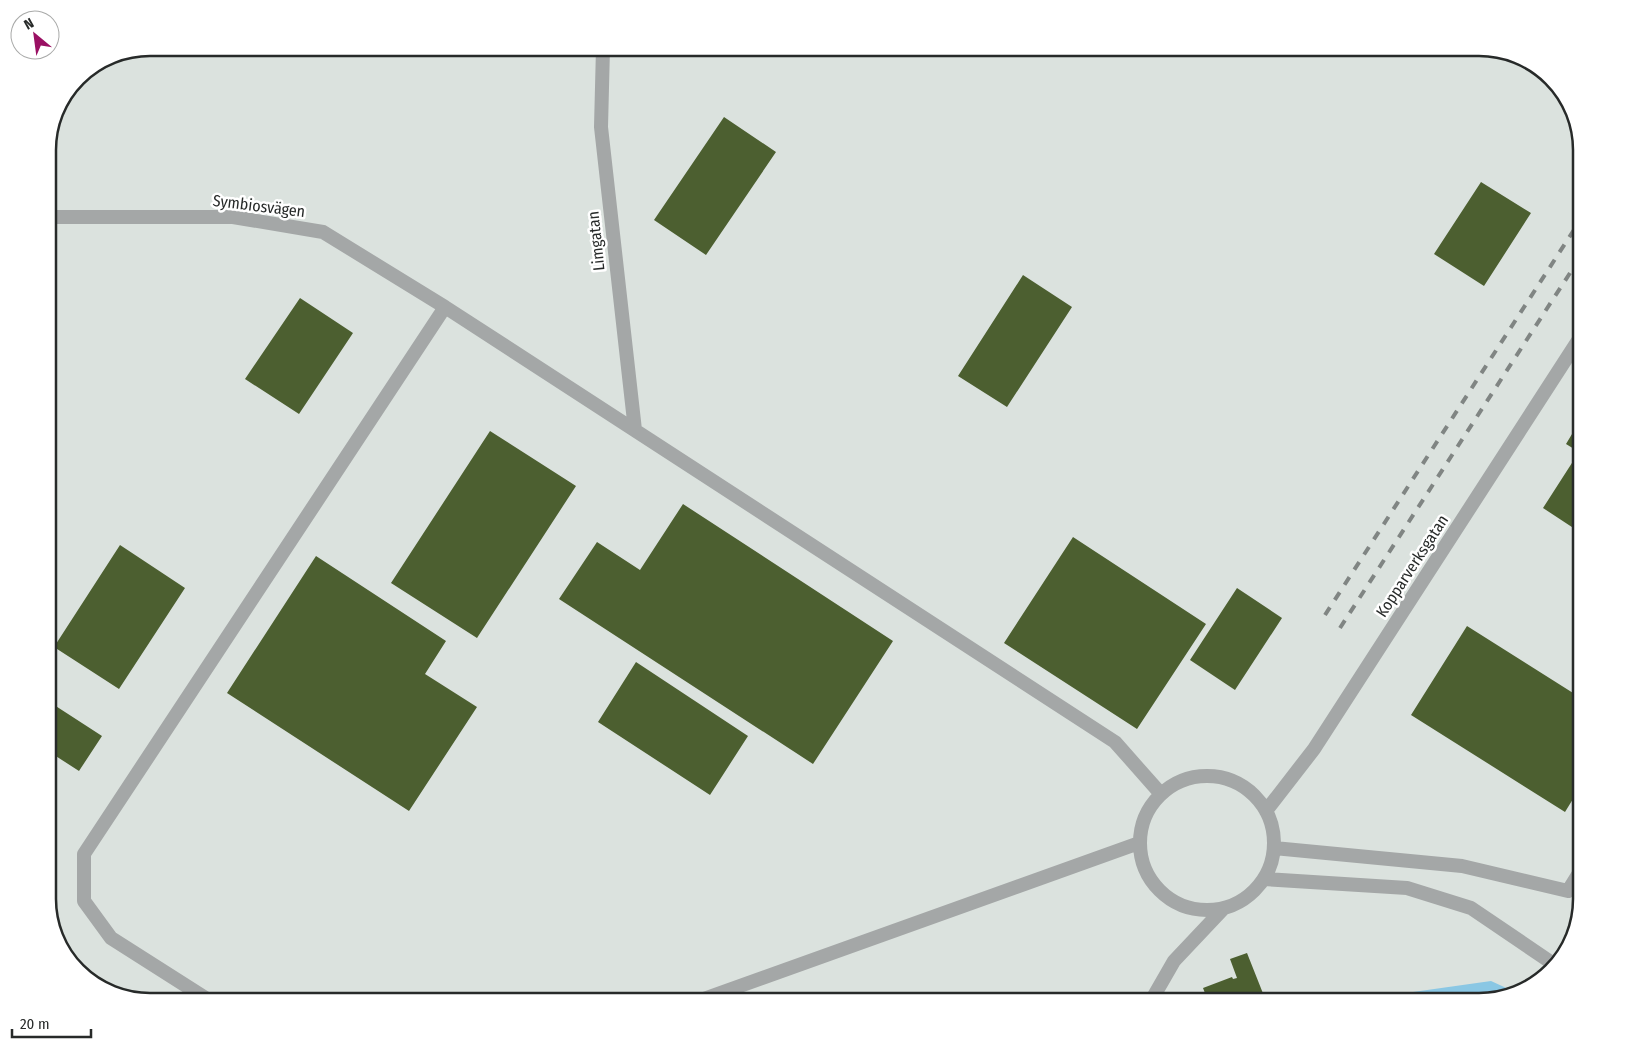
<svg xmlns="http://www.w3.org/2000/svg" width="1629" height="1049" font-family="'Fira Sans Condensed',sans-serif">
	<rect width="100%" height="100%" fill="#dbe2de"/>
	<!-- water -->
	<path fill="#8ac7e4" d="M1491 981 1515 992 1479 1001H1349Z"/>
	<!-- building -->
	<path fill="#4c5f30" d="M1538 68 1560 90 1559 91 1534 75Z
		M724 117 776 152 706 255 654 220Z
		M1481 182 1531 213 1484 286 1434 254Z
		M1023 275 1072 307 1007 407 958 376Z
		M300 298 353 333 299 414 245 379Z
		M1581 419V533L1543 508 1579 452 1566 444Z
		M490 431 576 486 477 638 391 583Z
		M683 504 893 641 813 764 559 599 597 542 640 570Z
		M1073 537 1206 624 1137 729 1004 643Z
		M120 545 185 588 119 689 54 647Z
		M316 556 446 641 425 674 477 707 409 811 227 693Z
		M1237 588 1282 618 1235 690 1190 660Z
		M1467 626 1581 698V786L1565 812 1411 715Z
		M636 662 748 736 710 795 598 722Z
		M48 701 102 736 79 771 48 751Z
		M1247 953 1266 1001H1208L1203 988 1232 977 1233 979 1237 978 1230 959Z"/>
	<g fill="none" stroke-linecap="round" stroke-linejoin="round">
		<!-- lane -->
		<path stroke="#a4a7a7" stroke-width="14" d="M603 48 601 127 635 430
			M48 217H233L323 232 445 307
			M1140 843a67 67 0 1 1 134 0a67 67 0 1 1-134 0Z
			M1266 811 1314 749 1581 336
			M1274 848 1462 866 1568 891 1581 870
			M1264 879 1407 888 1471 908 1555 965
			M210 1001 111 938 84 901V854L445 307 1115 742 1161 794
			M698 1001 1139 843
			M1151 1001 1174 961 1224 908"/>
		<!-- rail -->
		<path stroke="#808583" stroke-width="4" stroke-dasharray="9 9" stroke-linecap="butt" d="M1325 615 1581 219
			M1340 628 1581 256"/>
	</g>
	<g text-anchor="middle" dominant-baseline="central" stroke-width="5" stroke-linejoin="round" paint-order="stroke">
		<!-- street labels -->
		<g font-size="16" fill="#272a29" stroke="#fff">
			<text transform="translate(259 206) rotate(7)">Symbiosvägen</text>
			<text transform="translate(596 241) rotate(-96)">Limgatan</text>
			<text transform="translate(1412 566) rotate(-57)">Kopparverksgatan</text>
		</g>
	</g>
	<!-- crop -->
	<path d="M0 0H1629V1049H0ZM150 56H1479A94 94 0 0 1 1573 150V899A94 94 0 0 1 1479 993H150A94 94 0 0 1 56 899V150A94 94 0 0 1 150 56Z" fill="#fff" fill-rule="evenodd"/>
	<path fill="none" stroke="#272a29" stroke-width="2.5" d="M150 56H1479A94 94 0 0 1 1573 150V899A94 94 0 0 1 1479 993H150A94 94 0 0 1 56 899V150A94 94 0 0 1 150 56Z"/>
	<!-- north arrow -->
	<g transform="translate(35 35) rotate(331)"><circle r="24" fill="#ffffff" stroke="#a9aaa9"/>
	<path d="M0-4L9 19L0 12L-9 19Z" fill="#9a1063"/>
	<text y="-8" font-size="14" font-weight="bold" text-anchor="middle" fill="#272a29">N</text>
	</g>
	<!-- scale -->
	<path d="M12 1029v8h79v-8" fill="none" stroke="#272a29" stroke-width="2.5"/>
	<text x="20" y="1029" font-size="15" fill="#272a29" stroke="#ffffff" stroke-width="4" paint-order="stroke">20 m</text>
</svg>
